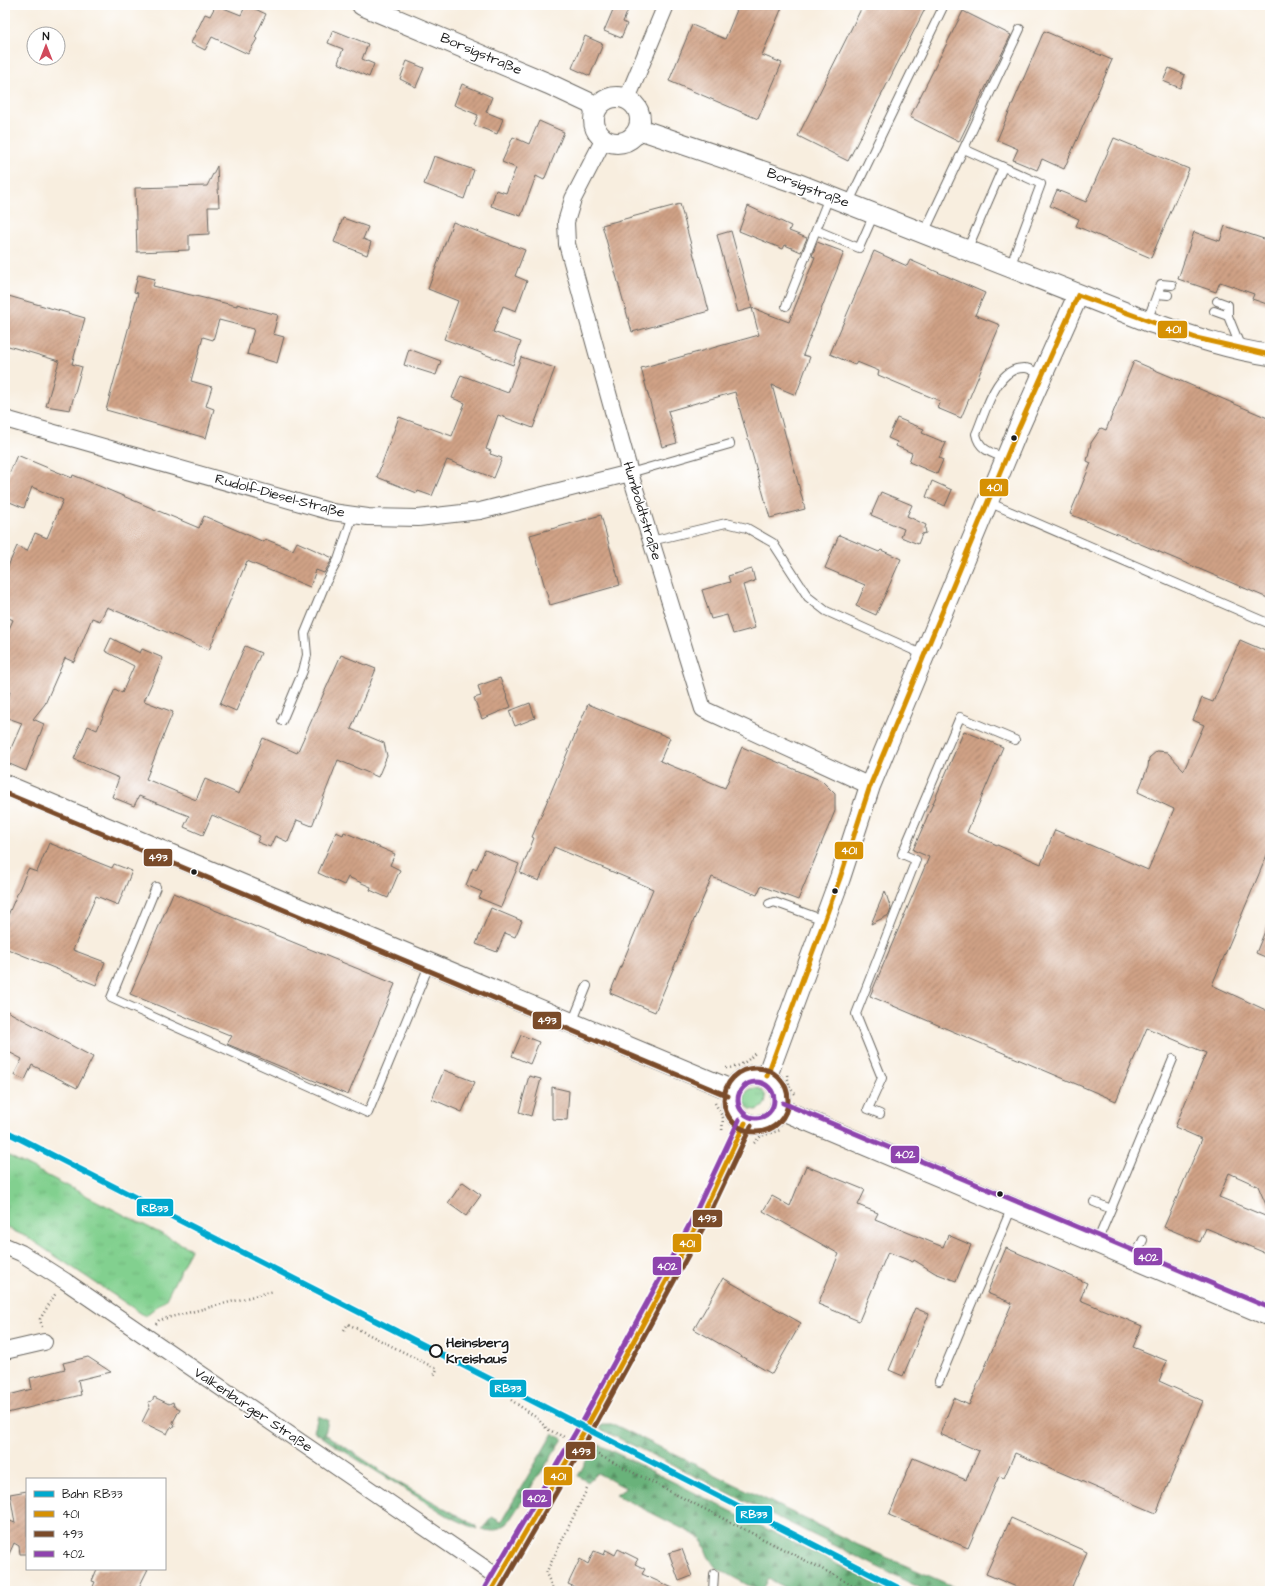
<svg xmlns="http://www.w3.org/2000/svg" width="1275" height="1596" font-family="'Architects Daughter',sans-serif">
	<defs>
		<pattern id="grass-tufts" width="24" height="20" patternUnits="userSpaceOnUse"><rect width="24" height="20" fill="#82d08f"/><path d="M3 7l-1-3M5 7V3M7 7l1-3M15 17l-1-3M17 17v-4M19 17l1-3" fill="none" stroke="#70b27b"/></pattern>
		<pattern id="forest-firs" width="22" height="20" patternUnits="userSpaceOnUse"><rect width="22" height="20" fill="#69b27a"/><path d="M5 1l3.5 6h-7zM16 11l3.5 6h-7z" fill="#569063"/></pattern>
		<pattern id="building-hatch" width="6" height="6" patternUnits="userSpaceOnUse"><rect width="6" height="6" fill="#d0a286"/><path d="M-1 1l2-2M0 6l6-6M5 7l2-2" fill="none" stroke="#a8836d"/></pattern>
	</defs>
	<rect width="100%" height="100%" fill="#fff"/>
	<filter id="ink" filterUnits="userSpaceOnUse"><feTurbulence type="fractalNoise" baseFrequency=".025" numOctaves="2"/><feDisplacementMap in="SourceGraphic" scale="8" xChannelSelector="R" yChannelSelector="G"/><feConvolveMatrix kernelMatrix="1 2 1 2 8 2 1 2 1" color-interpolation-filters="sRGB"/></filter>
	<filter id="wash" filterUnits="userSpaceOnUse"><feTurbulence type="fractalNoise" baseFrequency=".012" numOctaves="4" result="noise"/><feDisplacementMap in="SourceGraphic" scale="16" xChannelSelector="R" yChannelSelector="G"/><feGaussianBlur stdDeviation="0.9" result="paint"/><feColorMatrix in="noise" values="0 0 0 0 0 0 0 0 0 0 0 0 0 0 0 0 0 1.4 0 .05"/><feComposite in="paint" operator="in"/></filter>
	<g filter="url(#wash)">
		<rect width="100%" height="100%" fill="#f8eedf"/>
		<!-- grass -->
		<path fill="url(#grass-tufts)" stroke="#4f7656" d="M744 1099a11 11 0 1 1 22 0a11 11 0 1 1-22 0Z
			M5 1154 191 1249 166 1299 145 1316 27 1237 5 1227Z"/>
		<!-- forest -->
		<path fill="url(#forest-firs)" stroke="#42674b" d="M318 1416 328 1420 325 1434 401 1484 475 1525 477 1529 448 1516 331 1443 314 1431Z
			M601 1425H615L856 1544 964 1591H926L600 1429Z
			M553 1433 563 1439 507 1524 494 1531 481 1530 492 1517 501 1522Z
			M596 1443 890 1591H792L769 1579 762 1591H759L716 1568 708 1556 701 1538 616 1495 626 1488 597 1473 588 1482 578 1476Z"/>
		<g id="blocks">
			<!-- building -->
			<path fill="url(#building-hatch)" d="M216 5 241 15 246 5 266 14 255 37 257 39 248 54 212 37 205 50 191 43 205 14 210 16Z
				M615 5H630L623 22 627 24 621 38 604 31Z
				M739 5H783L762 55 782 63 758 119 669 81 692 25 725 39Z
				M863 5H927L848 161 798 136Z
				M963 11 1011 35 959 142 910 117Z
				M333 30 368 44 362 59 374 64 369 77 338 63 343 49 328 43Z
				M1044 31 1112 60 1064 169 1042 159 1037 170 1013 160 1018 149 997 140Z
				M585 36 603 44 590 76 572 68Z
				M407 61 424 68 416 87 400 79Z
				M1169 68 1185 75 1180 88 1163 81Z
				M462 84 492 97 486 112 503 119 497 134 474 125 478 115 454 105Z
				M539 121 564 132 544 180 536 176 521 216 491 206 496 190 506 193 516 168 502 162 513 137 529 144Z
				M1114 138 1189 169 1151 258 1076 226 1079 219 1050 206 1057 190 1086 202Z
				M434 156 474 170 464 199 424 184Z
				M217 166 219 207H208L209 234 189 235V250L137 252 135 188 207 186Z
				M680 204 709 311 632 332 602 225Z
				M748 206 791 226 789 231 807 238 801 252 785 245 783 249 739 231Z
				M343 218 368 227 363 239 371 242 367 255 334 242Z
				M453 222 525 250 515 276 527 281 516 311 503 306 493 332 521 342 513 365 444 339 458 301 428 289Z
				M1225 226 1270 241 1266 256 1270 257V305L1252 299 1254 294 1220 282 1216 292 1178 279 1194 232 1220 241Z
				M731 231 752 308 789 322 815 257 812 256 817 242 844 252 803 355 810 357 796 395 772 385 805 509 770 518 735 392 668 411 677 443 662 447 641 368 759 335 752 308 738 312 717 235Z
				M874 251 907 266 910 260 985 293 975 315 1000 325 961 418 937 408 940 401 878 375 879 371 857 362 855 365 830 354Z
				M138 275 155 279 153 286 237 306V304L278 315 273 334 284 337 277 363 247 354 254 329 219 320 213 340 203 337 191 381 212 387 206 406 214 409 206 438 106 410 138 293 134 292Z
				M5 295 85 318 72 364 82 367 70 410 46 406 59 361 5 345Z
				M409 349 441 361 436 375 404 365Z
				M521 357 555 368 533 428 498 415 486 449 491 451 490 454 502 458 494 478 447 460 432 496 418 491 417 493 377 477 399 417 452 436 465 403 452 398 461 375 508 393Z
				M1134 361 1270 419V599L1070 514 1091 463 1087 461 1091 443 1101 428 1106 430Z
				M897 418 924 429 922 433 946 443 939 458 943 460 937 474 909 462 912 453 896 446 897 442 888 438Z
				M17 455 72 478 73 475 199 528 204 516 264 542 265 539 293 550 297 542 333 558 324 573 316 570 310 587 247 561 209 650 107 607 100 621 92 618 74 662 65 658 45 704 33 719 44 724 26 771 5 762 22 723 5 717V706L10 692 5 690V638L13 620 5 616V573L17 546 27 551 35 533 47 538 63 500 32 487 24 508 5 500V484Z
				M932 481 952 490 945 506 926 497Z
				M881 492 912 505 907 516 926 525 925 528 926 533 922 534 918 544 901 537 904 529 871 515Z
				M601 515 620 585 550 605 530 535Z
				M839 535 879 552 881 550 901 559 876 615 856 606 865 585 825 568Z
				M752 569 755 581 743 585 755 628 733 634 727 615 711 619 702 590 730 582 728 576Z
				M111 638 140 653 142 649 163 658 144 701 173 712 146 779 196 800 205 779 239 794 263 738 297 753 341 655 376 669 351 729 384 743 387 756 378 777 338 760 312 826 297 820 288 842 275 836 270 847 257 842 260 836 212 815 203 835 184 827 189 816 139 796 134 806 112 797 119 778 74 759 88 726 97 730 115 689 122 693 134 666 105 651Z
				M1240 640 1270 653V848L1212 985 1270 1012V1214L1258 1186 1229 1173 1219 1197 1270 1218V1255L1206 1228 1200 1242 1164 1227 1202 1139 1175 1127 1206 1053 1147 1028 1116 1101 870 996 929 857 913 850 964 731 1003 747 967 832 1041 864 1055 830 1148 870 1174 809 1138 792 1148 767 1149 758 1157 751 1167 752 1184 770 1204 725 1193 720 1202 698 1213 702Z
				M245 646 261 653 236 711 220 704Z
				M500 678 511 707 482 719 474 698 481 696 478 686Z
				M530 703 535 718 515 726 509 711Z
				M588 704 670 738 660 761 725 788 742 747 822 781 835 794V811L798 900 761 886 757 895 712 877 655 1012 610 993 653 889 554 847 539 881 520 873 534 838 532 837Z
				M336 832 343 835 344 832 395 854 390 865 400 870 388 898 370 890 371 887 348 877 344 885 318 873Z
				M49 843 112 868 114 864 132 871 118 905 96 896 73 950 105 962 96 985 5 948V922L28 869 37 872Z
				M485 850 519 864 501 907 479 898 482 892 466 885 473 868 476 870Z
				M885 891 891 909 889 915 871 924Z
				M173 893 395 984 348 1095 227 1044 232 1036 130 994Z
				M491 908 522 921 515 937 505 933 497 952 476 944Z
				M1270 919V959L1256 953Z
				M5 1010 93 1057 77 1088 32 1065 25 1080 14 1075 22 1059 5 1050Z
				M521 1035 539 1042 530 1064 512 1056Z
				M444 1070 475 1082 462 1112 432 1099Z
				M529 1076 541 1079 531 1116 519 1112Z
				M552 1087 569 1091 567 1120 552 1119Z
				M806 1166 865 1190 858 1205 878 1213 875 1219 943 1247 948 1235 971 1245 956 1281 935 1273 914 1260 913 1262 888 1252 859 1321 818 1304 839 1254 763 1211 772 1196 790 1206Z
				M463 1182 481 1195 466 1216 448 1203Z
				M1006 1248 1087 1283 1080 1300 1142 1326 1133 1347 1167 1361 1159 1381 1203 1401 1156 1513 1015 1453 1004 1478 999 1476 968 1548 889 1515 913 1458 966 1480 979 1451 940 1434 954 1398 969 1405 1012 1303 987 1293Z
				M723 1278 801 1323 772 1374 694 1329Z
				M915 1308 929 1314 903 1376 889 1370Z
				M88 1357 111 1372 78 1380 81 1395 7 1413 5 1396 32 1389 30 1378 65 1369 63 1363Z
				M154 1397 169 1404 173 1402 174 1406 180 1409 173 1422 175 1427 170 1428 167 1434 142 1422 150 1406 148 1402 152 1401Z
				M27 1491V1554H20L19 1546 14 1543 5 1563V1519L15 1523 10 1494Z
				M1011 1518 1087 1552 1070 1591H1026L986 1574Z
				M618 1549 638 1559 635 1564 645 1569 642 1574 679 1591H575L577 1588 568 1584 580 1559 588 1564 594 1551 604 1555 606 1550 615 1555Z
				M682 1549 692 1576 679 1581 669 1553Z
				M97 1569H148L137 1591H91L95 1582 92 1581Z"/>
		</g>
	</g>
	<g filter="url(#ink)">
		<use href="#blocks" fill-opacity="0" stroke="#696660" stroke-width="1"/>
		<g fill="none" stroke-linecap="round" stroke-linejoin="round">
			<!-- service casing -->
			<g stroke="#696660" stroke-width="10">
				<path id="service" d="M964 149 1041 184 1010 267
					M848 204 944 5
					M816 230 859 248 874 214
					M924 233 1020 29
					M967 250 1003 167
					M1157 294 1168 295
					M1217 301 1228 305V316L1241 348
					M786 306 829 197
					M1214 311 1228 316
					M1147 321 1161 284 1172 285
					M1005 458C992 453 979 450 976 434 985 414 996 366 1025 368 1030 368 1037 373 1042 375
					M630 473 730 444
					M988 502 1270 624
					M651 541 726 523 747 528 773 543 808 597 826 611 924 655
					M282 721 303 671 307 655 305 633 326 582 338 560 353 515
					M156 887 111 998 368 1113 430 963
					M769 904 774 902 824 920
					M572 1023 587 986
					M880 1114 868 1109 882 1078 856 1014 916 860 902 854 960 717 1015 740
					M1094 1202 1111 1209 1097 1242
					M1111 1209 1173 1059
					M1134 1259 1143 1240
					M939 1381 1012 1207
					M713 1591 714 1574"/>
			</g>
			<!-- minor casing -->
			<g stroke="#696660" stroke-width="18">
				<path id="minor" d="M627 99 666 5
					M604 139 573 199 566 222 567 244 630 473 703 709 870 786
					M5 419 332 512 368 517 418 518 480 511 630 473
					M5 1246 21 1253 65 1281 499 1578
					M5 1351 44 1342
					M491 1591 586 1428 697 1225 745 1123"/>
			</g>
			<!-- tertiary casing -->
			<g stroke="#696660" stroke-width="22">
				<path id="tertiary" d="M362 5 549 84 598 107
					M594 120a23 23 0 1 1 46 0a23 23 0 1 1-46 0Z
					M639 129 788 180 1147 321C1188 335 1227 349 1270 355
					M5 785 731 1090
					M731 1100a25 25 0 1 1 50 0a25 25 0 1 1-50 0Z
					M767 1076 840 878 870 786 1016 434 1078 295
					M780 1109 1270 1316"/>
			</g>
			<!-- path -->
			<path stroke="#696660" stroke-width="2.5" stroke-dasharray="1 3" stroke-linecap="butt" d="M726 1068C739 1068 748 1061 756 1052
				M787 1075 790 1088 796 1095
				M715 1103 723 1118 722 1132
				M754 1143 761 1136 781 1130
				M156 1324 159 1320 274 1291
				M42 1327 40 1319 56 1293
				M344 1330 348 1324 437 1369 434 1376
				M511 1400 537 1418 547 1429 564 1437
				M591 1451 865 1591
				M554 1591 546 1573 588 1487"/>
			<!-- service -->
			<use href="#service" stroke="#fff" stroke-width="8"/>
			<!-- minor -->
			<use href="#minor" stroke="#fff" stroke-width="16"/>
			<!-- tertiary -->
			<use href="#tertiary" stroke="#fff" stroke-width="20"/>
			<!-- bus-1 casing -->
			<g stroke="#fff" stroke-width="8">
				<path id="bus-1" d="M1078 295 1196 338 1270 355
					M767 1076 840 878 870 786 1016 434 1078 295
					M491 1591 586 1428 697 1225 745 1123"/>
			</g>
			<!-- bus-2 casing -->
			<g stroke="#fff" stroke-width="8">
				<path id="bus-2" d="M5 793 728 1096
					M724 1100a32 32 0 1 1 64 0a32 32 0 1 1-64 0Z
					M499 1591 592 1431 703 1228 751 1126"/>
			</g>
			<!-- bus-3 casing -->
			<g stroke="#fff" stroke-width="8">
				<path id="bus-3" d="M738 1100a18 18 0 1 1 36 0a18 18 0 1 1-36 0Z
					M783 1103 1270 1308
					M485 1587 580 1425 691 1222 739 1120"/>
			</g>
			<!-- bus-1 -->
			<use href="#bus-1" stroke="#d69104" stroke-width="5"/>
			<!-- bus-2 -->
			<use href="#bus-2" stroke="#7a4b2a" stroke-width="5"/>
			<!-- bus-3 -->
			<use href="#bus-3" stroke="#8e44ad" stroke-width="5"/>
			<!-- rail-1 casing -->
			<g stroke="#fff" stroke-width="9">
				<path id="rail-1" d="M5 1131 904 1591"/>
			</g>
			<!-- rail-1 -->
			<use href="#rail-1" stroke="#00a9ce" stroke-width="6"/>
		</g>
	</g>
	<!-- markers -->
	<g fill="#1c1c1c" stroke="#fff" stroke-width="1.5">
		<circle cx="1014" cy="438" r="3.5"/>
		<circle cx="194" cy="872" r="3.5"/>
		<circle cx="835" cy="891" r="3.5"/>
		<circle cx="1000" cy="1194" r="3.5"/>
	</g>
	<circle fill="#fff" stroke="#1c1c1c" stroke-width="2" cx="436" cy="1351" r="6"/>
	<g text-anchor="middle" dominant-baseline="central" stroke-width="3.5" stroke-linejoin="round" paint-order="stroke">
		<!-- street labels -->
		<g font-size="14" fill="#1c1c1c" stroke="#fff">
			<text transform="translate(481 54) rotate(23)">Borsigstraße</text>
			<text transform="translate(808 188) rotate(21)">Borsigstraße</text>
			<text transform="translate(280 496) rotate(15)">Rudolf-Diesel-Straße</text>
			<text transform="translate(642 511) rotate(73)">Humboldtstraße</text>
			<text transform="translate(253 1410) rotate(34)">Valkenburger Straße</text>
		</g>
		<!-- stop labels -->
		<g font-size="14" font-weight="bold" fill="#1c1c1c" stroke="#fff" text-anchor="start">
			<text x="446" y="1343">Heinsberg<tspan x="446" dy="16">Kreishaus</tspan></text>
		</g>
	</g>
	<g stroke="#fff" stroke-width="1.5">
		<rect x="1157" y="320" width="31" height="19" rx="4" fill="#d69104"/>
		<rect x="979" y="478" width="30" height="19" rx="4" fill="#d69104"/>
		<rect x="834" y="841" width="30" height="19" rx="4" fill="#d69104"/>
		<rect x="143" y="848" width="30" height="19" rx="4" fill="#7a4b2a"/>
		<rect x="532" y="1011" width="30" height="19" rx="4" fill="#7a4b2a"/>
		<rect x="890" y="1145" width="30" height="19" rx="4" fill="#8e44ad"/>
		<rect x="136" y="1198" width="38" height="19" rx="4" fill="#00a9ce"/>
		<rect x="692" y="1209" width="31" height="19" rx="4" fill="#7a4b2a"/>
		<rect x="672" y="1233" width="30" height="20" rx="4" fill="#d69104"/>
		<rect x="1133" y="1247" width="30" height="19" rx="4" fill="#8e44ad"/>
		<rect x="652" y="1256" width="30" height="20" rx="4" fill="#8e44ad"/>
		<rect x="489" y="1379" width="38" height="19" rx="4" fill="#00a9ce"/>
		<rect x="565" y="1441" width="31" height="19" rx="4" fill="#7a4b2a"/>
		<rect x="543" y="1466" width="30" height="20" rx="4" fill="#d69104"/>
		<rect x="522" y="1489" width="30" height="19" rx="4" fill="#8e44ad"/>
		<rect x="735" y="1505" width="38" height="19" rx="4" fill="#00a9ce"/>
	</g>
	<g font-size="11" text-anchor="middle" font-weight="bold" fill="#fff">
		<text x="1173" y="333">401</text>
		<text x="994" y="491">401</text>
		<text x="849" y="854">401</text>
		<text x="158" y="861">493</text>
		<text x="547" y="1024">493</text>
		<text x="905" y="1158">402</text>
		<text x="155" y="1212">RB33</text>
		<text x="707" y="1222">493</text>
		<text x="687" y="1247">401</text>
		<text x="1148" y="1261">402</text>
		<text x="667" y="1270">402</text>
		<text x="508" y="1392">RB33</text>
		<text x="581" y="1455">493</text>
		<text x="558" y="1480">401</text>
		<text x="537" y="1502">402</text>
		<text x="754" y="1518">RB33</text>
	</g>
	<!-- margin -->
	<rect width="1275" height="1596" fill="none" stroke="#fff" stroke-width="20"/>
	<!-- legend -->
	<rect x="26" y="1478" width="140" height="92" fill="#ffffff" stroke="#a4a4a4"/>
	<rect x="34" y="1491" width="20" height="6" fill="#00a9ce" stroke="#a4a4a4"/>
	<text x="62" y="1498" font-size="12" fill="#1c1c1c">Bahn RB33</text>
	<rect x="34" y="1511" width="20" height="6" fill="#d69104" stroke="#a4a4a4"/>
	<text x="62" y="1518" font-size="12" fill="#1c1c1c">401</text>
	<rect x="34" y="1531" width="20" height="6" fill="#7a4b2a" stroke="#a4a4a4"/>
	<text x="62" y="1538" font-size="12" fill="#1c1c1c">493</text>
	<rect x="34" y="1551" width="20" height="6" fill="#8e44ad" stroke="#a4a4a4"/>
	<text x="62" y="1558" font-size="12" fill="#1c1c1c">402</text>
	<!-- north arrow -->
	<g transform="translate(46 46)"><circle r="19" fill="#ffffff" stroke="#a4a4a4"/>
	<path d="M0-3L7 15L0 10L-7 15Z" fill="#d1495b"/>
	<text y="-6" font-size="11" font-weight="bold" text-anchor="middle" fill="#1c1c1c">N</text>
	</g>
</svg>
